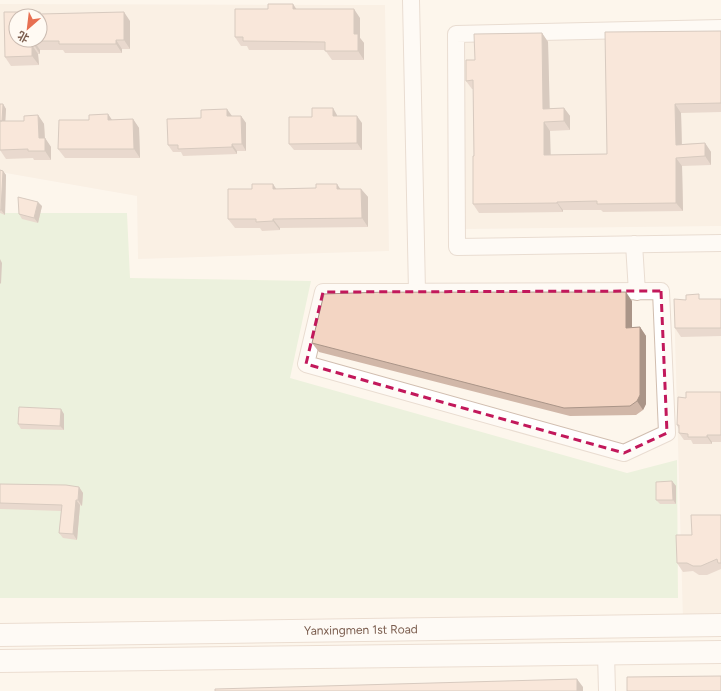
<svg xmlns="http://www.w3.org/2000/svg" width="721" height="691" font-family="Figtree,'Noto Sans SC',sans-serif">
	<rect width="100%" height="100%" fill="#fdf6ec"/>
	<!-- residential -->
	<path fill="#f5e8da" fill-rule="evenodd" d="M0 4 385 5 389 251 138 259 137 196 0 172ZM16 16H40V40H16Z
		M721 35V226L464 229 461 38Z
		M721 302V620H683L674 303Z"/>
	<!-- grass -->
	<path fill="#d8ecc9" d="M0 213H127L130 278 311 281 290 378 627 473 677 460 678 598H0Z"/>
	<g fill="none" stroke-linecap="round" stroke-linejoin="round">
		<!-- street casing -->
		<g stroke="#d1beb0" stroke-width="18">
			<path id="street" d="M411 0 417 292
				M721 28 456 34 457 247 721 243
				M634 244 637 292
				M661 291 667 433 624 453 306 364 323 292Z
				M606 653 607 691"/>
		</g>
		<!-- secondary casing -->
		<g stroke="#d6c0b0" stroke-width="24">
			<g id="secondary">
				<path id="s1" d="M0 635 721 625"/>
				<path d="M0 661 721 652"/>
			</g>
		</g>
		<!-- street -->
		<use href="#street" stroke="#fff" stroke-width="16"/>
		<!-- secondary -->
		<use href="#secondary" stroke="#fff" stroke-width="22"/>
	</g>
	<!-- wall -->
	<path fill="#d1b7a8" d="M268 9H297L360 18V38L364 43V60H332L325 50H249L247 46H241L235 37Z
		M40 12 41 14 130 21V49H122V53H65L63 50H40V54H38L39 65 11 66 5 57Z
		M721 31V112L681 113 682 144 705 143 711 152V165L682 166 683 211 603 212 601 210H563V212L479 213 473 204 474 156 473 89H472L466 81 475 60 542 33 548 42 549 108H564L570 116V130L550 131V155L607 154Z
		M3 104 6 109 5 121H24L38 115 44 124 45 138 51 147V160H34L33 158 6 159 0 150Z
		M108 114 112 120 133 119 139 128 140 158H65L58 149 89 120Z
		M337 115V116L362 123V150H294L289 144 312 117Z
		M232 116H241L246 123V151H237V154L183 156 181 152H173L168 145 201 118Z
		M0 170 3 171 6 175 5 215 0 213Z
		M252 189H361L368 197V227L280 228V230L262 231 260 228H235L228 219Z
		M42 206 38 223 22 219 19 214Z
		M702 299H721V336L681 337 675 328 686 300Z
		M632 301V327H640L646 336V404L643 410 636 415 570 416 319 352 312 343Z
		M721 392V442H712V444H693L691 440H684L679 433V429L677 425 686 398Z
		M64 414V430L21 429 18 424Z
		M672 481 676 486V504H660L656 500Z
		M0 484 79 487 83 493 82 506 80 505 77 540 63 538 59 533 61 511 0 509Z
		M721 515V569L707 575H699L693 571 683 572 677 563 692 535Z"/>
	<!-- shaded-wall -->
	<path fill="#aa9588" d="M293 4 299 13 293 9Z
		M354 9 360 18V38L364 43V60L358 51 354 34Z
		M124 12 130 21V49L124 40Z
		M542 33 548 42 550 118 543 109Z
		M116 40 122 49V53L116 44Z
		M34 41 40 50V54L34 45Z
		M32 45 38 54 39 65 32 56Z
		M3 104 6 109 5 127 2 122Z
		M675 104 681 113 682 154 676 145Z
		M333 108 337 115V123L333 116Z
		M564 108 570 116V130L564 121Z
		M227 109 232 116H227Z
		M108 114 114 123 108 120Z
		M38 115 44 124 45 142V138L51 147V160L45 151 39 138Z
		M241 116 246 123V151L242 144Z
		M357 116 362 123V150L357 143Z
		M133 119 139 128 140 158 134 149Z
		M544 122 550 131 551 164 544 155Z
		M705 143 711 152V165L705 156Z
		M232 144 237 151V154L232 147Z
		M676 158 682 166 683 211 676 203Z
		M3 171 6 175 5 215 1 210Z
		M273 184 279 193 273 189Z
		M337 184 343 193 337 189Z
		M361 189 368 197V227L362 218Z
		M38 202 42 206 38 223 34 218Z
		M557 202 563 210V212L557 203Z
		M273 219 280 228V230L273 221Z
		M0 259 2 263 1 284 0 283Z
		M626 292 632 301V337L626 328Z
		M640 327 646 336V404L643 410 637 401Z
		M61 409 64 414V430L60 426Z
		M707 435 712 442V444L707 437Z
		M672 481 676 486V504L673 500Z
		M79 487 83 493 82 506 78 500Z
		M76 500 80 505 77 540 73 534Z
		M577 679 583 687V691H577Z"/>
	<!-- building -->
	<path fill="#f3d5c3" stroke="#aa9588" fill-rule="evenodd" d="M268 4H293V9H354V34H358V51H325V42L243 41V37H235V9H268Z
		M4 12H40V14L124 12V40H116V44H59V41H34V45H32V56L5 57ZM16 16H40V40H16Z
		M721 31V103L675 104 676 145 705 143V156L676 158V203L597 204V201L557 202V203L473 204V156H474L473 80 466 81V60H475L474 34 542 33 543 109 564 108V121L544 122V155L607 154 605 32Z
		M0 104H3L2 121H0Z
		M312 108H333V116H357V143L289 144V117H312Z
		M227 109V116H241L242 144H232V147L178 149V145H168L167 119 201 118V110Z
		M108 114V120L133 119 134 149H58L59 120H89V115Z
		M38 115 39 138H45V151H28V149L0 150V121H24V116Z
		M0 170 3 171 1 210H0Z
		M252 184H273V189L316 188V184H337V189H361L362 218 273 219V221L256 222V219H228V189H252Z
		M18 197 38 202 34 218 19 214Z
		M383 292H626V328L640 327V395L637 401 630 406 564 408 312 343 324 294Z
		M699 294V299H721V328H675L674 299 686 300V295Z
		M686 392H721V435H707V437H688V434L679 433V425H677L678 397 686 398Z
		M19 407 61 409 60 426 18 424Z
		M672 481 673 500H656V482Z
		M0 484 66 485 79 487 78 500H76L73 534 59 533 62 505 0 503Z
		M691 515H721V563H718L717 559 701 566H693L687 563H677L676 535H692Z
		M721 676V691H627V677Z
		M577 679V691H215V689Z"/>
	<!-- marked area -->
	<path d="M0 0H721V691H0ZM661 291 667 433 624 453 306 364 323 292Z" fill="#fdf6ec" fill-opacity=".55" fill-rule="evenodd"/>
	<path fill="none" stroke="#c2185b" stroke-width="3" stroke-dasharray="8 5" stroke-linejoin="round" d="M661 291 667 433 624 453 306 364 323 292Z"/>
	<g text-anchor="middle" dominant-baseline="central" stroke-width="3.5" stroke-linejoin="round" paint-order="stroke">
		<!-- street labels -->
		<g font-size="12" fill="#7a5c4d" stroke="#fffaf3">
			<text stroke="none"><textPath href="#s1" startOffset="361">Yanxingmen 1st Road</textPath></text>
		</g>
	</g>
	<!-- north arrow -->
	<g transform="translate(28 28) rotate(208)"><circle r="19" fill="#fffaf3" stroke="#cabbb1"/>
	<path d="M0-3L7 15L0 10L-7 15Z" fill="#e76f51"/>
	<text y="-6" font-size="11" font-weight="bold" text-anchor="middle" fill="#7a5c4d">北</text>
	</g>
</svg>
